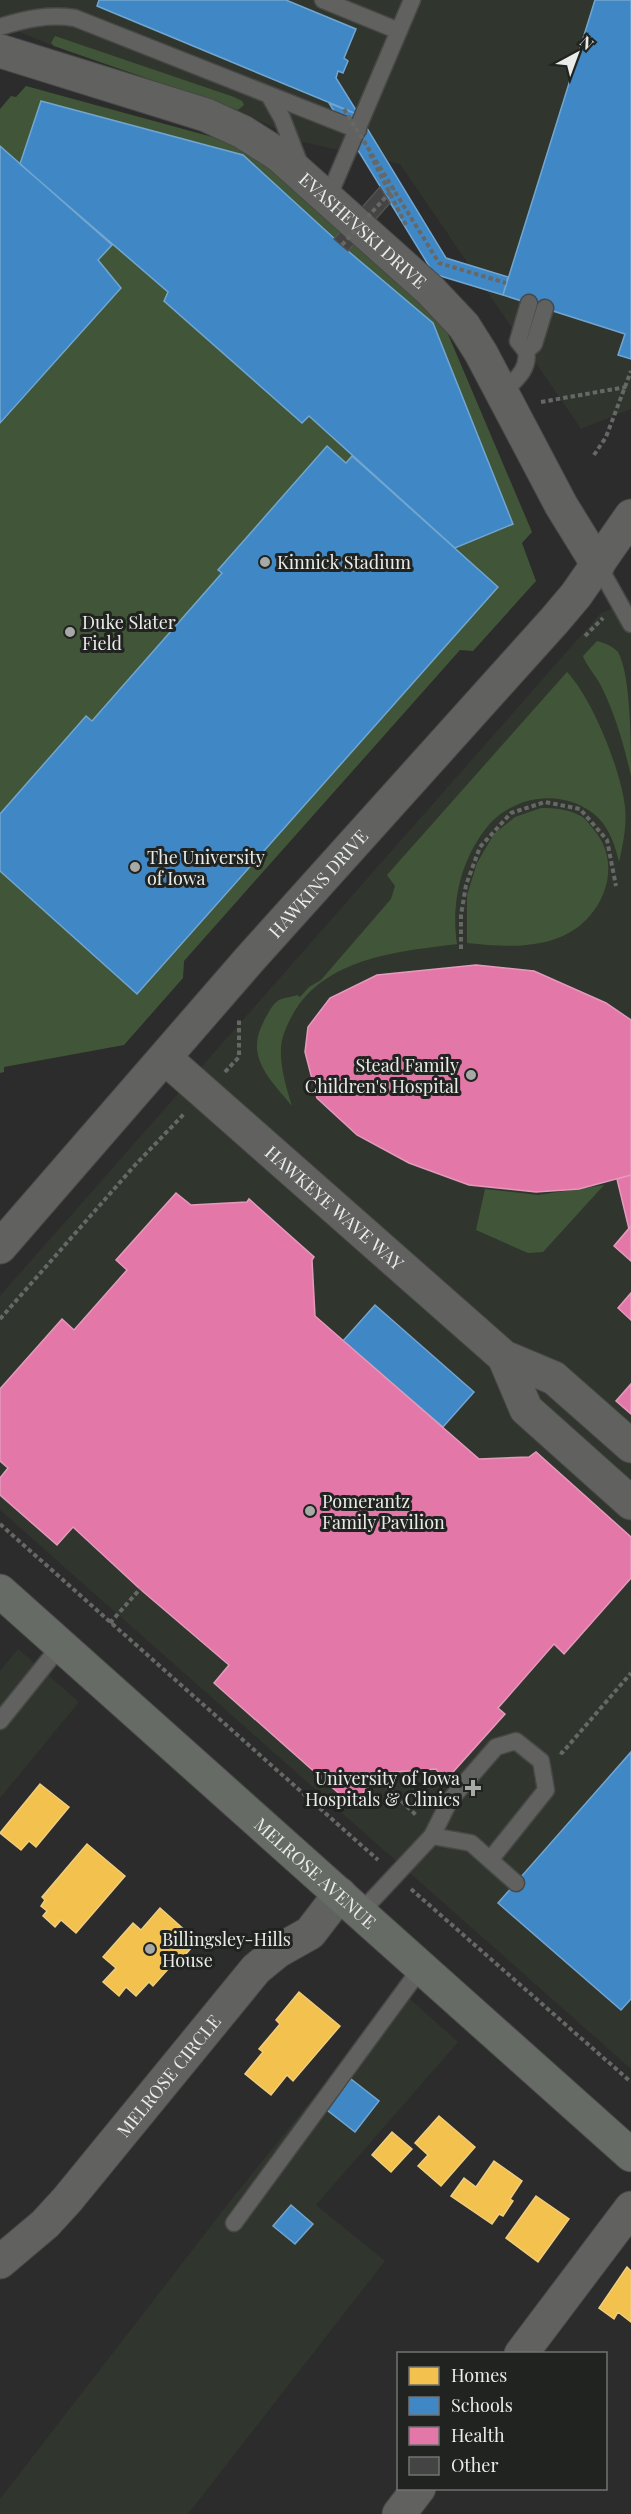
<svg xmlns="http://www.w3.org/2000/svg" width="631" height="2514" font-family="'Playfair Display',serif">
	<rect width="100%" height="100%" fill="#2b2c2b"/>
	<!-- built -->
	<path fill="#30362e" d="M0 0H631V409L581 429 400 164 303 142 238 110 54 46 0 24Z
		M631 599V2069L0 1510V1296L600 614Z
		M18 1649 79 1702 0 1798V1671Z
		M400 1990 458 2042 316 2205 385 2261 188 2514H0V2499L231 2200Z"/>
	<!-- green -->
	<path fill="#415638" d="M55 36 234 97 242 101 244 105 238 110 54 46 51 43Z
		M26 86 249 147 442 320 532 532 522 543 536 581 473 651 460 650 184 961 183 978 124 1045 4 1067V1072L0 1073V109L11 96 16 97Z
		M597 641C604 643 613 646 618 652 631 675 631 745 631 776 624 745 615 713 600 684 595 674 587 667 583 656Z
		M567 672C592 698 621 770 625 807 627 825 623 845 619 862 615 845 609 826 594 814 560 787 509 796 484 831 460 863 451 905 457 944 401 951 330 957 296 1009 289 1020 282 1035 281 1047 280 1067 286 1087 292 1106 271 1080 245 1058 263 1023 266 1017 272 1004 279 1000 283 998 292 997 297 995L300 997 309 987 321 980 391 899 395 886 387 875Z
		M541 808C555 808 568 809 581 816 586 819 590 825 594 830 625 866 602 922 558 938 529 949 497 946 467 943V895L477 863 494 834 515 817Z
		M604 1185 543 1252 528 1253 476 1230 485 1189 538 1195Z"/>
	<!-- homes -->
	<path fill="#f2c14e" stroke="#f0ce7d" stroke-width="1.5" d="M40 1784 69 1807 36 1847 29 1841 21 1850 0 1833Z
		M87 1844 125 1876 76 1933 61 1920 55 1927 43 1916 47 1911 41 1906 45 1900 42 1897Z
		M160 1908 197 1941 180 1961 177 1959 153 1986 149 1982 136 1996 126 1987 119 1996 103 1982 116 1968 103 1957 133 1923 141 1930Z
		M299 1992 340 2026 293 2081 287 2075 271 2095 245 2074 263 2052 259 2049 280 2024 276 2020Z
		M439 2116 475 2147 441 2186 418 2166 428 2155 415 2143Z
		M392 2132 412 2149 391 2172 372 2155Z
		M494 2161 522 2181 510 2199 513 2201 503 2216 499 2214 492 2224 451 2196 464 2178 476 2187Z
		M536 2196 569 2219 538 2262 506 2238Z
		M627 2267 631 2271V2322L618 2312 614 2319 599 2308Z"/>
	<!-- schools -->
	<path fill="#3f88c5" stroke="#72a6d0" stroke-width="1.5" d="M99 0H286L356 29 344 58 348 61 343 73 338 71 336 78 359 115 97 6Z
		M595 0H631V359L618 355 625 334 503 295Z
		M41 101 243 155 348 251 433 323 513 524 455 548 309 416 302 423 164 301 168 292 20 164Z
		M329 103 359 115 446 258 508 277 503 295 434 274Z
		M0 146 112 245 98 260 121 288 0 423Z
		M327 446 346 463 352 456 498 587 137 994 0 871V814L86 716 92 721 222 573 218 570Z
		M375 1305 474 1392 443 1427 343 1341Z
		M631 1752V1999L621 2010 498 1903Z
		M351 2079 379 2101 355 2132 327 2110Z
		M291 2205 313 2224 295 2244 273 2226Z"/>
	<!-- health -->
	<path fill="#e377a8" stroke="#e59abc" stroke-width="1.5" d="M476 965 534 971 606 1003 631 1020V1175L579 1189 536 1192 469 1185 409 1163 357 1135 317 1098 305 1052 308 1027 330 998 377 975Z
		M631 1175V1226L629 1229 617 1179Z
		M176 1193 191 1205 247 1202 249 1199 314 1257 312 1260 315 1316 479 1459 529 1457 536 1452 631 1537V1578L564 1654 554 1644 498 1708 505 1714 445 1781 436 1769 381 1773 352 1805 214 1683 229 1665 140 1589 73 1527 57 1545 0 1495V1478L8 1468 0 1461V1389L62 1319 74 1330 127 1270 116 1260Z
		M631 1226V1261L614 1246Z
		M631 1293V1320L618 1308Z
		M631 1384V1414L616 1401Z"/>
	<!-- building -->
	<path fill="#434443" stroke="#525352" stroke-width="1.5" d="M380 187 390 203 348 251 334 239Z"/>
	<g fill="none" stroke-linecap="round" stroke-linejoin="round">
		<!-- service casing -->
		<g stroke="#474847" stroke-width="19">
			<path id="service" d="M323 0 399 31
				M0 27C25 19 48 14 75 18L358 130
				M269 95 282 118 300 165
				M328 198 412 0
				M529 303 518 341 526 351 534 344 545 308
				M502 393C514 381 530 370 526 351
				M598 565 631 624
				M0 1721 61 1645
				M432 1836 450 1800 496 1747 516 1741 541 1761 546 1790 490 1860
				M360 1913 432 1836 471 1843 516 1883
				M234 2223 421 1968"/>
		</g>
		<!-- minor casing -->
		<g stroke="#474847" stroke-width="35">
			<g id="minor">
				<path id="s1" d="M0 51 206 115 243 132 279 155 431 291 464 326 481 353 561 505 598 565"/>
				<path id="s2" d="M165 1058 504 1357 554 1378 631 1446"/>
				<path d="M504 1357 526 1409 631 1503"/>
				<path id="s3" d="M0 2262 45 2224 67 2200 256 1969 278 1951 310 1933 340 1894"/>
				<path d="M521 2354 631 2208"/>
				<path d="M399 2514 419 2488"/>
			</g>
		</g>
		<!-- tertiary casing -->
		<g stroke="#474847" stroke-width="35">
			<g id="tertiary">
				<path id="s4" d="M0 1247 249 960 554 621 576 595 631 516"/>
			</g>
		</g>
		<!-- secondary casing -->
		<g stroke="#474847" stroke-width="35">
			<g id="secondary">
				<path id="s5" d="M0 1591 631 2155"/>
			</g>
		</g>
		<!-- path -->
		<path stroke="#666866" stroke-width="4" stroke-dasharray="4.5 3" stroke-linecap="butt" d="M370 154 406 225
			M541 402 626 387
			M594 455 606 437 631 371
			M585 636 603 618
			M461 949V915L466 885 480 847 511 813 545 802 580 809 607 840 616 886
			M225 1072 239 1057V1020
			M0 1319 136 1164 184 1114
			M0 1524 378 1860
			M110 1623 140 1589
			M560 1752 562 1753 631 1673
			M380 1780 417 1816
			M411 1889 631 2082"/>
		<!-- service -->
		<use href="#service" stroke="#616260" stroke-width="16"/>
		<!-- minor -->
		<use href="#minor" stroke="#616260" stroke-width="33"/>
		<!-- tertiary -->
		<use href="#tertiary" stroke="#616260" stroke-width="33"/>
		<!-- secondary -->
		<use href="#secondary" stroke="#676b66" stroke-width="33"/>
		<!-- path-bridge -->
		<path stroke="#666866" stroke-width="4" stroke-dasharray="4.5 3" stroke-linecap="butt" d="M344 109 439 263 506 283
			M342 245 394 188"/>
	</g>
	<!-- markers -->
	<g fill="#a7a9a7" stroke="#212320" stroke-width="2">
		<circle cx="265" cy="562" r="6"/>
		<circle cx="70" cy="632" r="6"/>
		<circle cx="135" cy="867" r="6"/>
		<circle cx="471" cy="1075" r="6"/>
		<circle cx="310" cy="1511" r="6"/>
		<path d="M470 1779h6v6h6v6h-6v6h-6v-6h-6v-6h6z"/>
		<circle cx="150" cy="1949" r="6"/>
	</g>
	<g text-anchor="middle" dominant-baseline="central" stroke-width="6" stroke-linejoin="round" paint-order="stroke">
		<!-- street labels -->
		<g font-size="18" fill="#eaecea" stroke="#212320">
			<text stroke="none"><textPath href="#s1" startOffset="412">EVASHEVSKI DRIVE</textPath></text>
			<text stroke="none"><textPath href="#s4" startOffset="483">HAWKINS DRIVE</textPath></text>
			<text stroke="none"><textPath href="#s2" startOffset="226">HAWKEYE WAVE WAY</textPath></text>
			<text stroke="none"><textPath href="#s5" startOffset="423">MELROSE AVENUE</textPath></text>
			<text stroke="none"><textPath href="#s3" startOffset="252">MELROSE CIRCLE</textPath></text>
		</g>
		<!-- poi labels -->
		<g font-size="18" fill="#eaecea" stroke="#212320" text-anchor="start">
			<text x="277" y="562">Kinnick Stadium</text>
			<text x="82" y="622">Duke Slater<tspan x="82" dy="21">Field</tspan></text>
			<text x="147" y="857">The University<tspan x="147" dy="21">of Iowa</tspan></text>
			<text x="459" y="1065" text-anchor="end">Stead Family<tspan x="459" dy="21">Children's Hospital</tspan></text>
			<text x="322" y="1501">Pomerantz<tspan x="322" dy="21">Family Pavilion</tspan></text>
			<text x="460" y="1778" text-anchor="end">University of Iowa<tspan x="460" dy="21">Hospitals &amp; Clinics</tspan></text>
			<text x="162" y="1939">Billingsley-Hills<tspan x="162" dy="21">House</tspan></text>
		</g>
	</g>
	<!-- legend -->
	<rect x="397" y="2352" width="210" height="138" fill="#212320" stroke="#717371" stroke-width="1.5"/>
	<rect x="409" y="2367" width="30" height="18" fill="#f2c14e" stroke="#717371" stroke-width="1.5"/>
	<text x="451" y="2382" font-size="18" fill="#eaecea">Homes</text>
	<rect x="409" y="2397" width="30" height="18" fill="#3f88c5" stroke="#717371" stroke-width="1.5"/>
	<text x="451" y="2412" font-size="18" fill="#eaecea">Schools</text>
	<rect x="409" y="2427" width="30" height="18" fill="#e377a8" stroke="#717371" stroke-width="1.5"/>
	<text x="451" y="2442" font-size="18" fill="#eaecea">Health</text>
	<rect x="409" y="2457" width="30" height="18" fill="#434443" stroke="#717371" stroke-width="1.5"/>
	<text x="451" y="2472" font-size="18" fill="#eaecea">Other</text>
	<!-- north arrow -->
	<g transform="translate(577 54) rotate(41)" stroke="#212320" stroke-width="4.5" paint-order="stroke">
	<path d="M0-4.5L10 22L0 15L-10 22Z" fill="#eaecea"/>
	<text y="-9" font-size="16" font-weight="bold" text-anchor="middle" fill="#eaecea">N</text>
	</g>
</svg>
